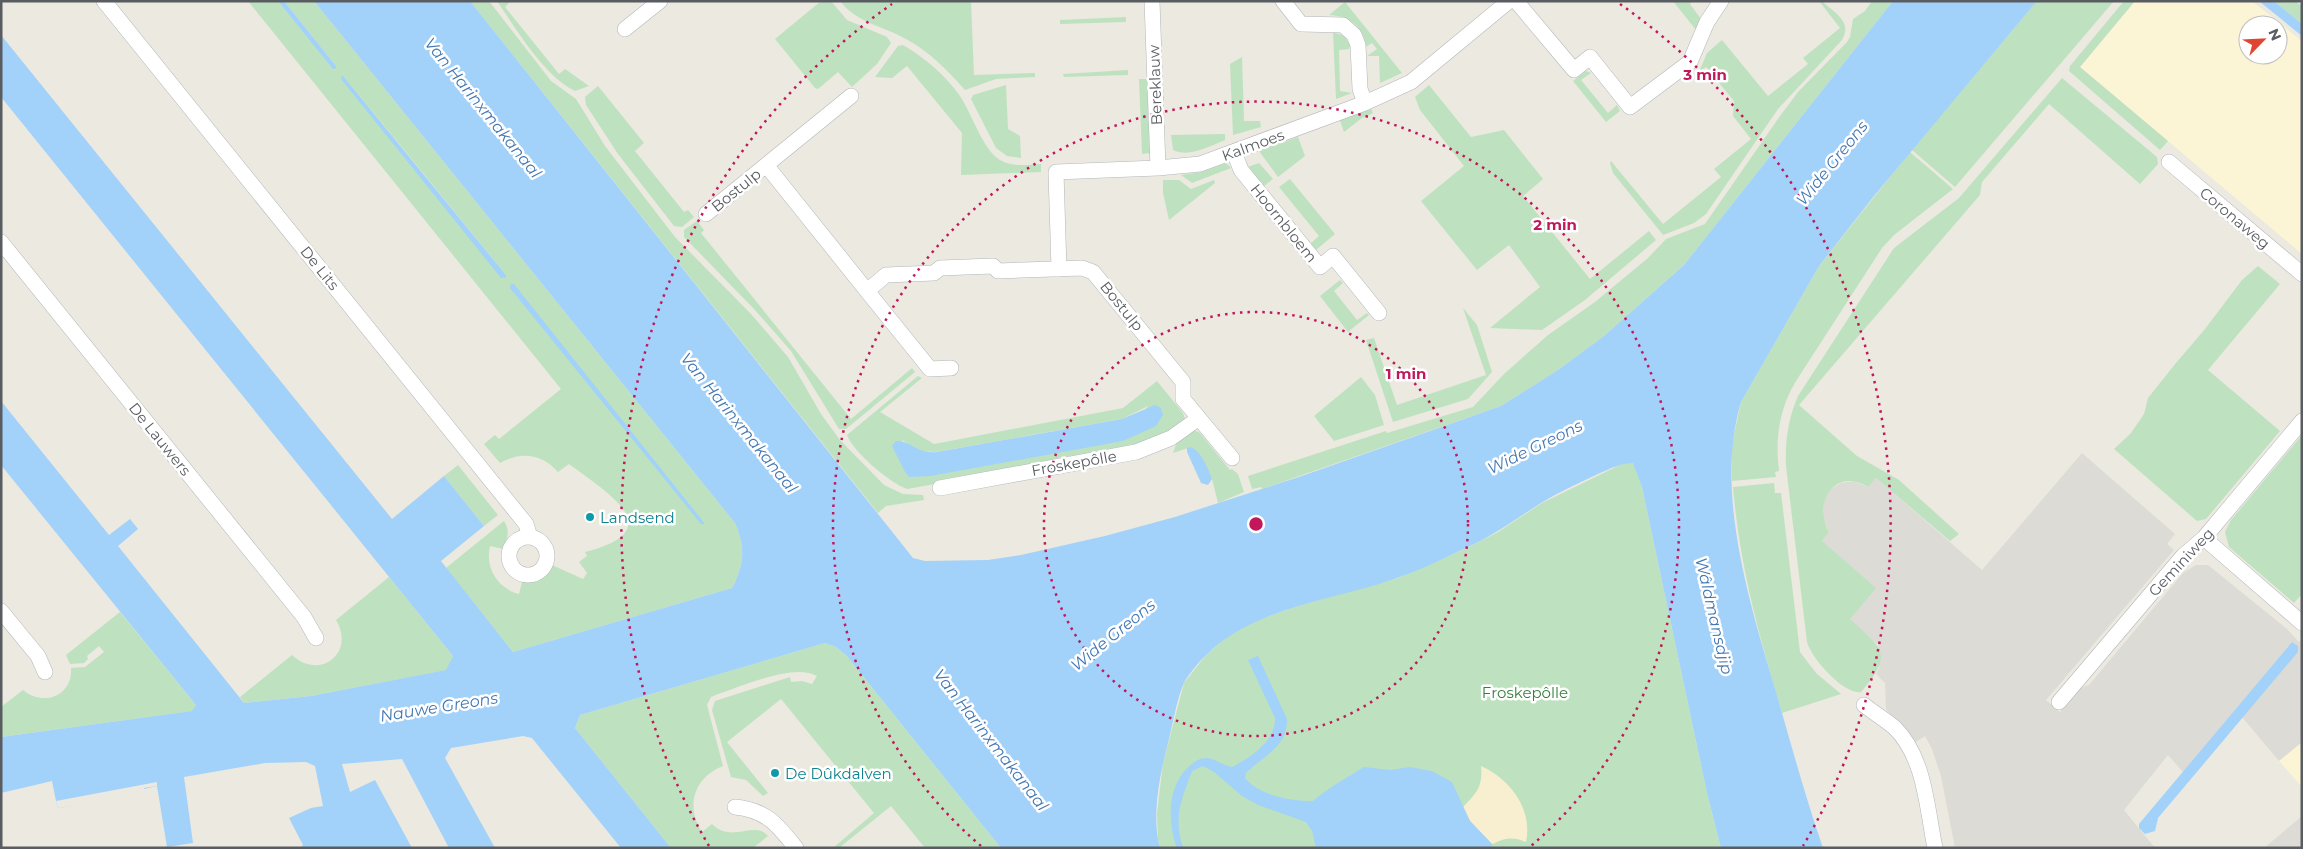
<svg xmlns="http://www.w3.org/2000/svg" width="2303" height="849" font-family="Montserrat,sans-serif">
	<rect width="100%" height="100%" fill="#ebe9e0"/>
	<!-- commercial -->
	<path fill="#fbf4d5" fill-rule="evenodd" d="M2135 1H2252L2302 41V254L2080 67ZM2248 25H2278V55H2248Z
		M2302 742V787L2279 761Z"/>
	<!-- industrial -->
	<path fill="#dddbd5" d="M2082 453 2175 534 2167 544 2174 550 2046 700 2060 712 2081 688 2089 685 2183 573 2196 565H2208L2287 629 2299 642 2302 640V742L2279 761 2242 717 2298 652V646L2292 642 2183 772 2168 755 2124 810 2155 848H1955L1941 776 1932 749 1925 736 1914 743 1886 709 1885 683 1876 674 1879 668 1878 645 1849 619 1822 541 1829 532 1823 518 1824 500 1831 489 1841 483 1854 481 1868 487 1876 478 1982 570Z
		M2302 816V848H2264Z"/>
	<!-- green -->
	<path fill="#bee2bf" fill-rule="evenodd" d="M248 1H278L335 70 336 66 284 1H314L735 523C746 547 744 565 732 588L513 652 446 568 504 521C511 532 507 539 503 549L490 546C485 568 497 588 519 594L522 582 540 579 552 565 583 579 587 573 579 562 587 556 585 552C673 530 606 492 569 464L558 472C542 454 521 451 500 463L484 444 495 435 499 439 561 389ZM344 76 506 275V277Z
		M470 1H489L551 81 576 99 605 146 675 237 751 314 788 357 821 414 840 440 884 485 903 494 923 495 924 500 886 506 878 513Z
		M497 1H511L505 7 559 74 565 69 589 86 575 91C544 76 516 29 497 1Z
		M821 1H831L847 20 887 37 891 43 877 64 852 87 838 72 818 89 815 88 775 39Z
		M840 1H971L974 75 1035 73V77L996 79 965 90C947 70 930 52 906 39 883 26 857 23 840 1Z
		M1673 1H1692L1690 4 1701 19 1696 30Z
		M1819 1H1822C1834 13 1853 21 1842 40L1778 109 1706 214 1694 223 1663 235 1613 173 1610 163 1611 161 1663 224 1721 177 1714 169 1751 139 1733 116 1734 101 1706 67 1699 72 1707 53 1722 40 1768 96 1808 64 1803 58 1840 28Z
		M1872 1H1893L1684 265 1604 336 1558 370 1501 406 1262 489 1261 487 1252 489 1248 476 1386 431 1387 433 1473 407 1504 374 1548 335 1595 302 1648 258 1666 239 1705 224 1780 116 1798 92 1847 42 1850 37 1853 19 1865 11Z
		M2037 1H2114L1955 187 1912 150Z
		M2124 1H2135L2080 67 2168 141 2160 150 2069 71 2070 66Z
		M2274 1H2295L2302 6V24Z
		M1345 2 1402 73 1380 83 1379 56H1367L1377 49 1372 43 1366 47C1364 26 1349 16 1329 15Z
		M1126 17V22L1060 24V20Z
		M1333 32 1344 36 1350 45 1349 49 1339 50 1340 91 1352 93 1336 99Z
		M903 45C925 58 945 75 960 96 972 114 983 150 1000 160 1012 167 1027 165 1041 164V172L961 175 962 133 907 66 892 78 875 77 898 46Z
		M1242 57 1244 121H1260L1261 127 1233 135 1230 64Z
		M1128 70V75L1064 77 1063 74Z
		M1586 71 1591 73 1581 80 1608 113 1617 105 1620 111 1606 122 1573 81Z
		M2062 78 2157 157 2158 164 2140 184 2049 104 1982 182 1980 195 1799 405 1857 456 1899 480 1959 534 1950 541 1876 478 1868 487C1836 467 1812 502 1829 532L1822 541 1876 588 1850 619C1883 649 1894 654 1861 692 1844 695 1811 658 1807 642L1786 466C1785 441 1788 419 1798 396L1894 248 1959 198Z
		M1139 79H1147L1150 153 1142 154Z
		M1006 85 1008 129 1020 136 1021 158 1007 156 996 148 971 99 973 95Z
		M1429 85 1471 137 1504 130 1543 179 1523 196 1590 279 1649 231 1656 240 1585 300 1542 330 1490 328 1540 287 1509 245 1477 270 1421 201 1464 166 1420 110 1415 97Z
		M598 86 644 143 635 151 684 212 688 210 694 217 682 227 674 226 618 154 586 105 585 97Z
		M1371 109 1373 113 1362 118 1344 132 1340 120Z
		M1225 134V140C1210 146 1189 158 1173 150L1171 135Z
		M1298 137 1305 156 1278 177 1259 151Z
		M1910 152 1953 189 1894 235 1882 248 1796 381C1779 409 1775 439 1779 471L1775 472 1776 477 1732 481V444L1741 402 1819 266Z
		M1226 163 1231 168 1192 183 1181 175 1201 172Z
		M1259 163 1273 179 1264 186 1248 167Z
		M1290 179 1335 234 1316 250 1311 243 1319 236 1279 187Z
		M1163 180H1179L1191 189 1214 180 1215 183 1169 220 1163 193Z
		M697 221 704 230 701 233 851 419 912 368 915 372 846 429H839L791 351 754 309 684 237V230Z
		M2258 266 2280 284 2208 370 2280 431 2206 519 2197 521 2114 449 2131 433 2144 414 2148 398 2176 363 2205 329 2242 280Z
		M1340 280 1343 283 1334 291 1357 320 1367 313 1369 315 1348 332 1320 296Z
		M1463 308 1477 325 1492 372 1468 399 1393 422 1366 340 1374 338 1397 405 1486 375Z
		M918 376 922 378 880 412 934 444 1123 408 1157 381 1183 413 1185 419 1154 441 1074 459 1072 456 1060 458 1058 462 907 489C890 483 853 452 847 435ZM1148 406 1123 441 905 472 902 440 919 451 936 452 1122 419Z
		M1361 377 1375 395 1384 425 1334 441 1314 416Z
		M1194 430 1200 433 1230 470 1232 469 1238 474 1244 492 1218 503 1212 479 1188 448 1173 453 1178 439Z
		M2302 435V594L2294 603 2229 547 2225 532 2231 520Z
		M1624 463H1634L1642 487 1707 793 1721 848H1160L1158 839 1157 813 1163 763 1184 683 1206 655 1226 638 1252 622 1301 605 1398 578 1467 548 1498 532 1542 503Z
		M458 465 498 515 484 526 444 476Z
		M1774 483 1775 493H1781L1800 652 1816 673 1841 694 1782 713C1759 635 1740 568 1733 487Z
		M389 577 453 656 447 670 311 696 244 703 240 697 292 655C319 681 356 653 336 620Z
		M120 612 196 705 193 711 1 737V707L23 690C43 707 73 696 71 668L85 667 104 652 99 646 87 656 88 659 84 663 70 664 66 655Z
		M825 643 836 647 846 655 1001 848H925L891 806 839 848H833L874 813 781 699 727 742 768 793 763 796 746 780 731 777 712 710 715 701 790 677 791 682 802 681 812 684 817 676C794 663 743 686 718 694L711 697 707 705 723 766C694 777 685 807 702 832L712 824C732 844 754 820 768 836L753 848H671L575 728 580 715Z"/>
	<!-- sand -->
	<path fill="#f7efcf" d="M1481 766C1510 779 1533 809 1526 842 1512 836 1505 838 1492 844L1470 821 1463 807C1477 792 1483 787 1481 766Z"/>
	<!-- water -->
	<path fill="#a2d1fa" d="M278 1H284L336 66V69H333Z
		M314 1H470L913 558 925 561 988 560 1021 555 1105 536 1175 517 1299 477 1501 406 1558 370 1604 336 1684 265 1893 1H2037L1874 196 1819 266 1741 402C1714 492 1750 604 1776 692 1791 744 1805 796 1823 848H1721L1707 793 1642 487 1633 463C1620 463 1610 469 1598 474 1579 483 1559 492 1541 503 1516 519 1493 536 1466 548 1444 558 1421 570 1397 578 1321 605 1233 607 1185 681 1178 693 1172 728 1168 743 1160 774 1151 816 1160 848H1001L846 655 836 647 825 643 580 715 575 728 671 848H621L536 743 532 738 523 736 451 748 445 758 495 848H449L402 759 342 764 350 792 375 780 412 848H300L303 845 289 818 311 808 323 806 315 766 306 762 265 763 184 777 193 843 167 847 157 786 60 808 57 806 52 781 1 793V737L192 711 196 705 1 465V401L109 535 130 519 138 529 118 546 244 703 311 696 446 670 453 656 1 97V35L392 519 444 476 484 526 441 561 513 652 732 588C744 565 746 548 735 523Z
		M2259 1H2274L2302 24V36Z
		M342 75 506 275V277L501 278 341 79Z
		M511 284H514L705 524H701L510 288Z
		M1155 405 1161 408 1163 415 1156 426 1123 441 930 476 909 477 905 472 892 446 896 441C910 440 917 454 937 452L1122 419Z
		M1190 447C1202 451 1208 469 1212 479L1208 485 1201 483 1187 452V448Z
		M2292 642 2298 646V652L2158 818 2155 831 2145 834 2139 828V824Z
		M1258 656 1287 719C1288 747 1263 756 1246 773L1245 778C1260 796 1291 801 1313 801 1328 788 1346 778 1364 767L1390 770 1410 767 1432 771 1452 782 1470 821 1492 844V848H1316L1312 831 1306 822 1258 805 1242 796 1214 772 1203 766 1192 771C1181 801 1173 816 1183 848H1177C1167 821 1167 783 1192 764 1195 761 1201 758 1206 758 1215 758 1223 766 1232 767 1250 758 1276 741 1275 718L1248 660Z"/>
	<!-- pier -->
	<path fill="#ebe9e0" d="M157 782V786L144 788V791L60 808 57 806 56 801Z"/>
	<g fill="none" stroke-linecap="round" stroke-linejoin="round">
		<!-- street casing -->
		<g stroke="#b3b6bb" stroke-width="16">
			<path id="street" d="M104 1 526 524 530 537
				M1152 1 1158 168
				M1283 1 1301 24 1343 25 1354 35 1358 45 1360 89 1365 103
				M1516 1 1574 70 1590 57 1630 107 1690 62 1707 22 1721 1
				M625 29 660 1
				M1234 152 1241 170 1320 267 1333 256 1379 313
				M2169 162 2302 274
				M766 165 867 291 886 275 934 273 940 268 993 266 998 271 1082 268 1093 272 1183 382V399L1232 458
				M706 214 851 96
				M1 242 304 617 316 638
				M1059 269 1056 172 1158 168 1200 164 1365 103 1411 82 1509 1
				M867 291 930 369 951 368
				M940 488 1136 452 1171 438 1199 418
				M509 556a19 19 0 1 1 38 0a19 19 0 1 1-38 0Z
				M2204 538 2302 623
				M1 611 38 656 45 672
				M2059 702 2183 556 2204 538 2302 421
				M1864 705C1874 713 1886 720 1895 728 1925 758 1927 809 1935 848
				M735 807C766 810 777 824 796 848"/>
		</g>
		<!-- street -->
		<use href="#street" stroke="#fff" stroke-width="15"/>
	</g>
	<!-- distance rings -->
	<g fill="none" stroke="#c2185b" stroke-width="2.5" stroke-dasharray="2.5 5">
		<circle cx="1256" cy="524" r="212"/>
		<path d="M981 846A423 423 0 1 1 1531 846"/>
		<path d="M709 846A635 635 0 0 1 892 4M1620 4A635 635 0 0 1 1803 846"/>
	</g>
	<!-- markers -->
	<g fill="#0f9aa8" stroke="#fff" stroke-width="2">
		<circle cx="590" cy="517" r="5"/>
		<circle cx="775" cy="773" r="5"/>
	</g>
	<g text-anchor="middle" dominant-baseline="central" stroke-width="5" stroke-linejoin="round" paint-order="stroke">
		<!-- street labels -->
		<g font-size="15" fill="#595c61" stroke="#fff">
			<text transform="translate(1155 85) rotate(-92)">Bereklauw</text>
			<text transform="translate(1253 145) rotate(-20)">Kalmoes</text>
			<text transform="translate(736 190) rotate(-39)">Bostulp</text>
			<text transform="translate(2235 218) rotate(40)">Coronaweg</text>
			<text transform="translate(1284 223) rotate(51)">Hoornbloem</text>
			<text transform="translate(320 268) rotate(51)">De Lits</text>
			<text transform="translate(1122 306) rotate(51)">Bostulp</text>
			<text transform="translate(160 439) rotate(51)">De Lauwers</text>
			<text transform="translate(1074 463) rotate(-10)">Froskepôlle</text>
			<text transform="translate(2181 562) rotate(-47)">Geminiweg</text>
		</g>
		<!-- culture labels -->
		<g font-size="15" fill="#0d838f" stroke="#fff" text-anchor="start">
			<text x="600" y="517">Landsend</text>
			<text x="785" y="773">De Dûkdalven</text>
		</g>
		<!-- park labels -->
		<g font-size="15" fill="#38803e" stroke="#fff">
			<text x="1525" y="692">Froskepôlle</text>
		</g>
		<!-- water labels -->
		<g font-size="16" font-style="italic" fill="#4477b2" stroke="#fff">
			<text transform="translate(483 108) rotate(51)">Van Harinxmakanaal</text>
			<text transform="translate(1832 163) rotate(-51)">Wide Greons</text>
			<text transform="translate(739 423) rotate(51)">Van Harinxmakanaal</text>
			<text transform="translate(1535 447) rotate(-26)">Wide Greons</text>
			<text transform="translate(1714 616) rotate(77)">Wâldmansdjip</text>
			<text transform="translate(1113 635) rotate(-39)">Wide Greons</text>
			<text transform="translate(439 707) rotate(-9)">Nauwe Greons</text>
			<text transform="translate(991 740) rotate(52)">Van Harinxmakanaal</text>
		</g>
	</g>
	<circle cx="1256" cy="524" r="8" fill="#c2185b" stroke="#fff" stroke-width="2.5"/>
	<g font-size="15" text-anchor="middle" font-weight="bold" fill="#c2185b" stroke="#fff" stroke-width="5" stroke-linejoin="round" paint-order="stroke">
		<text x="1705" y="80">3 min</text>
		<text x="1555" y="230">2 min</text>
		<text x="1406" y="379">1 min</text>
	</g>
	<!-- border -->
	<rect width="2303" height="849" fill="none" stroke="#595c61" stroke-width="5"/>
	<!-- north arrow -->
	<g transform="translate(2263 40) rotate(66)"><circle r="24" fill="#ffffff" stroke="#bdbec0"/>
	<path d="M0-4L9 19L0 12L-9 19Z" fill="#df4533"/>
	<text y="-8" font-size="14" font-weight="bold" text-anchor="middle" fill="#595c61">N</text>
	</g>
</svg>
